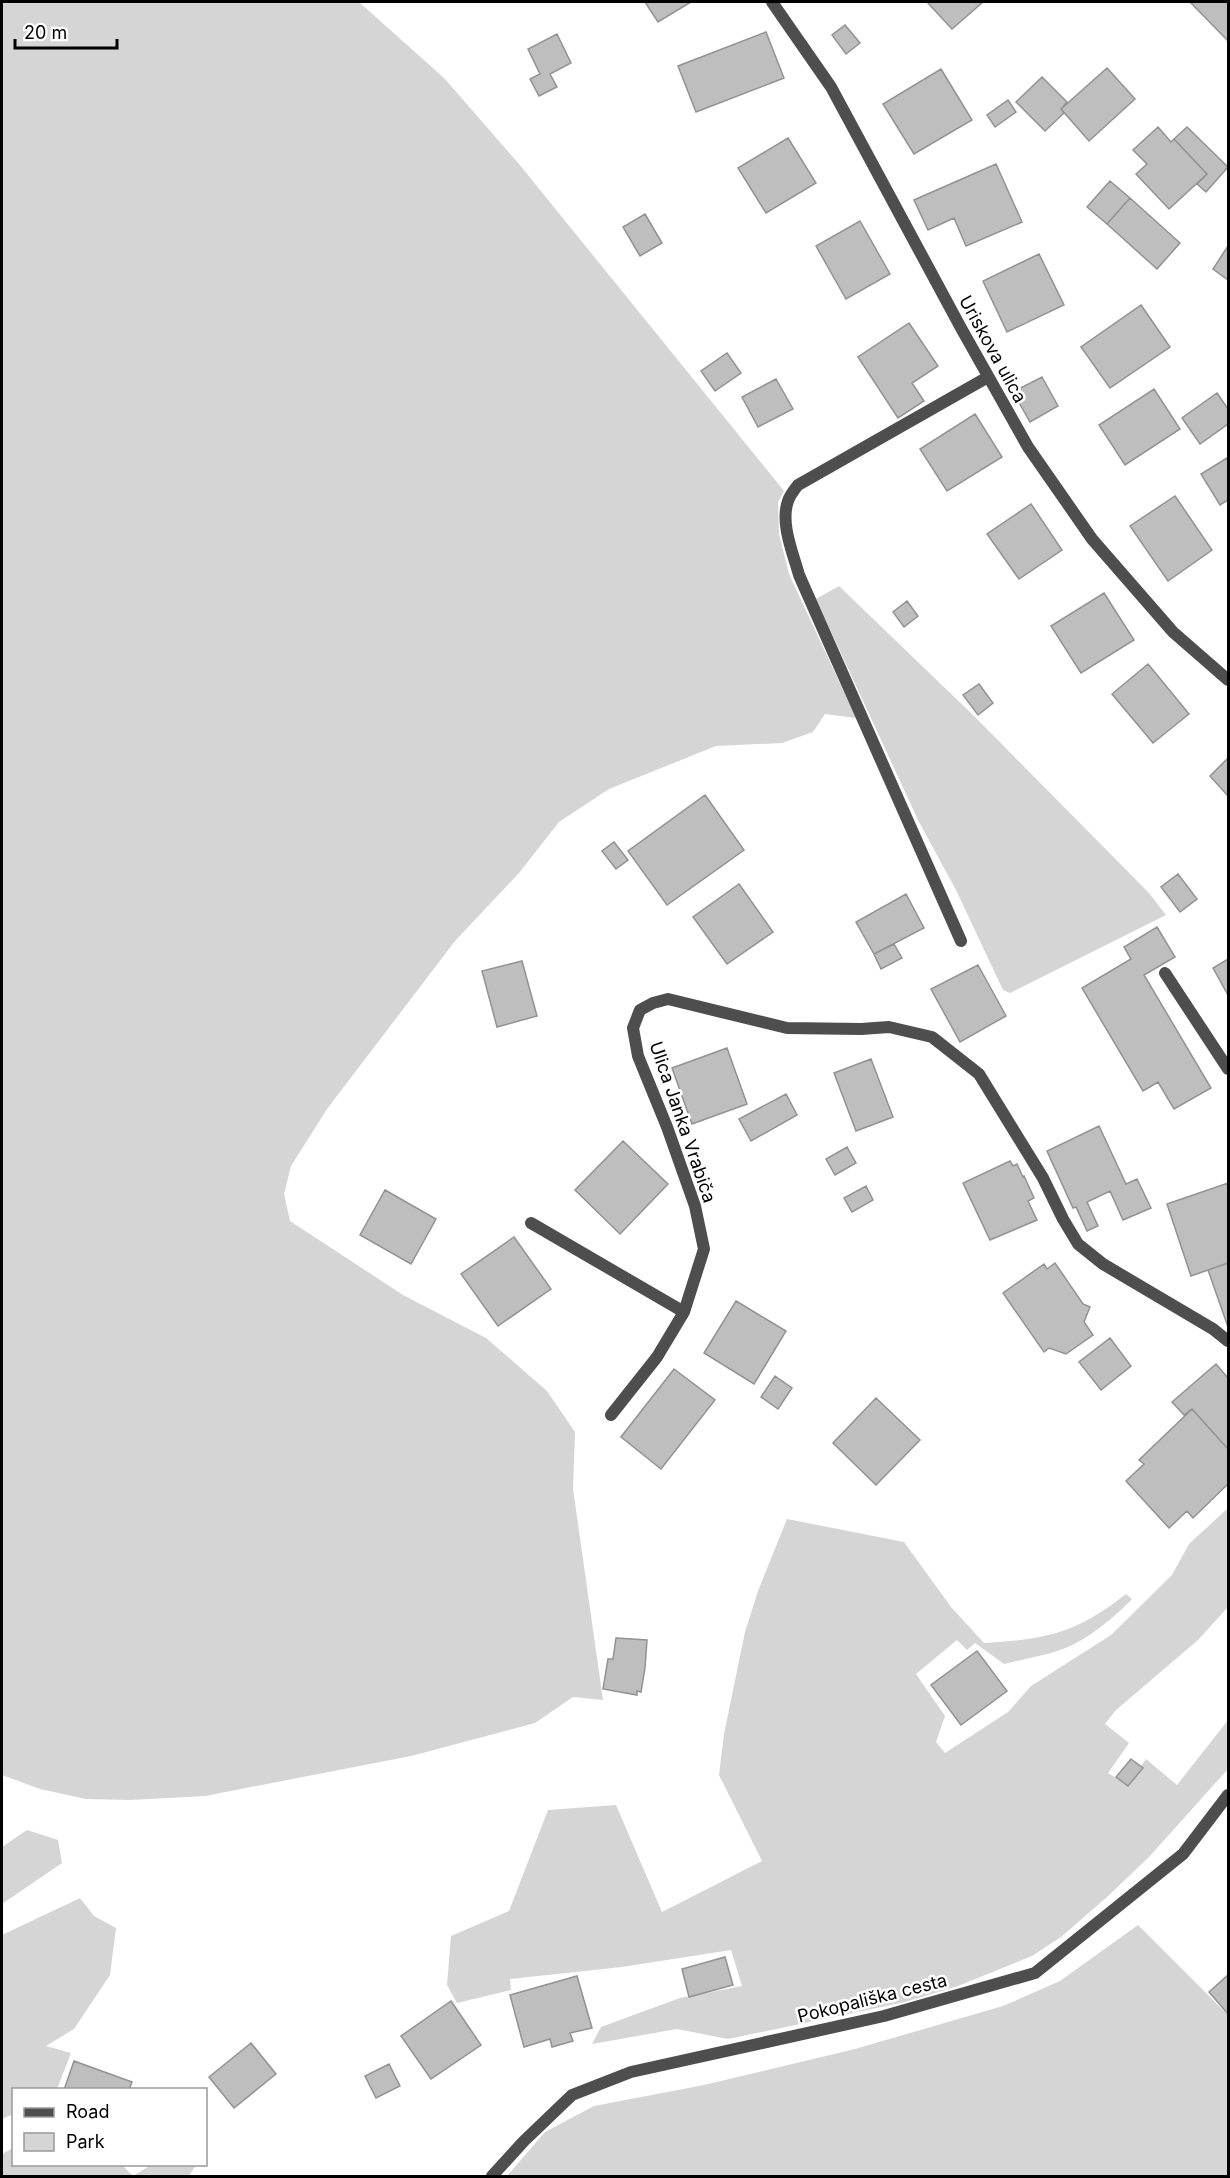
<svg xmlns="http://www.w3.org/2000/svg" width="1230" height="2178" font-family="Inter,sans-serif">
	<rect width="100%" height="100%" fill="#fff"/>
	<!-- green -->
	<path fill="#d5d5d5" d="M2 2H359L444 78 519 164 784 491 778 502 779 534 789 574 856 718 825 714 813 732 782 743 716 746 609 789 559 822 519 873 455 941 327 1109 291 1166 284 1194 290 1221 403 1295 486 1338 547 1391 575 1432 573 1489 603 1700 573 1697 535 1723 411 1756 205 1796 131 1800 86 1799 40 1789 2 1775Z
		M839 586 974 716 1149 893 1166 915 1010 993 1003 990 956 890 918 820 816 599Z
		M1228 1508V1607L1198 1640 1116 1710 1105 1724 1129 1743 1108 1773 1128 1785 1146 1759 1177 1785 1228 1720V1769L1149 1857 1107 1897 1061 1937 1032 1956 958 1986 905 2002 728 2039 677 2029 592 2044 601 2027 680 1998 742 1986 731 1950 622 1967 510 1979 511 1990 457 2003 447 1985 451 1936 509 1911 548 1810 616 1805 662 1912 762 1861 719 1775 724 1734 745 1632 758 1591 787 1519 904 1542 951 1607 984 1643C1047 1639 1075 1634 1126 1594L1132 1599C1116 1616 1086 1641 1063 1649 1044 1656 1024 1659 1004 1664L975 1643 967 1650 957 1640 916 1674 945 1716 936 1742 945 1753 1008 1712 1031 1686 1111 1635 1172 1575 1189 1544Z
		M27 1830 58 1840 62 1863 2 1904V1847Z
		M80 1898 94 1916 116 1928 110 1975 74 2029 46 2046 71 2053 57 2089 14 2090 13 2119 11 2115 2 2119V1935Z
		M1138 1925 1228 2015V2176H507L545 2132 594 2106 704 2085 855 2049 1003 2006 1060 1981Z
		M13 2148 14 2164 122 2165 133 2176 151 2165H196L189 2176H2V2154Z"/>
	<!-- building -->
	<path fill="#bebebe" stroke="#929292" stroke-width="1.5" d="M645 2H691L658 22Z
		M927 2H983L952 29Z
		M1190 2H1228V41Z
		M845 25 860 43 846 54 832 35Z
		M766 32 784 78 696 112 678 66Z
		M557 34 571 63 550 74 557 87 539 96 530 79 540 74 528 49Z
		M1107 68 1135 99 1089 141 1061 109Z
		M941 69 972 120 914 154 883 104Z
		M1042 77 1067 102 1061 109 1064 113 1045 131 1016 102Z
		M1008 100 1016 112 995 127 987 115Z
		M1158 127 1171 142 1174 139 1207 174 1169 209 1136 174 1147 164 1133 150Z
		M1187 127 1228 167 1206 192 1197 184 1207 174 1174 139Z
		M788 138 816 183 766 213 738 168Z
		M996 164 1022 222 966 246 954 218 928 230 914 200Z
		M1110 181 1130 198 1107 224 1087 207Z
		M1130 198 1180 243 1157 269 1107 224Z
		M645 214 662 243 640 256 623 227Z
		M860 221 890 274 846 299 816 246Z
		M1228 246V280L1213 269Z
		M1039 254 1064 305 1007 332 983 281Z
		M1141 305 1170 347 1110 388 1081 347Z
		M909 323 938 366 912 383 924 401 898 418 858 357Z
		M727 353 741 373 715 391 701 371Z
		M1042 377 1058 406 1030 422 1013 392Z
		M776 379 793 409 758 427 742 397Z
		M1154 389 1180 429 1125 465 1099 425Z
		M1217 393 1228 409V424L1200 444 1182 418Z
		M975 414 1002 457 947 491 920 449Z
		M1227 458 1228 462V500L1220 505 1201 474Z
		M1175 496 1212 550 1168 581 1130 526Z
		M1031 504 1062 550 1019 579 987 534Z
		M1104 593 1134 640 1081 673 1051 626Z
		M907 601 918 616 904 627 893 612Z
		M1148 664 1189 714 1153 743 1112 694Z
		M979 684 993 703 978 715 963 695Z
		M1228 758V796L1210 776Z
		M705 795 744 850 667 905 628 851Z
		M614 842 628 860 616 869 602 851Z
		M1178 874 1197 899 1180 912 1161 887Z
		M739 884 773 932 727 964 693 917Z
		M906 894 924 928 874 954 856 922Z
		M1157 927 1175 957 1144 975 1211 1088 1174 1109 1158 1082 1143 1091 1082 988 1131 959 1124 947Z
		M894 944 902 958 881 969 874 954Z
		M1228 959V995L1213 968Z
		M522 961 537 1016 497 1027 482 971Z
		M978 965 1006 1016 960 1042 931 989Z
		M727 1048 747 1104 692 1124 672 1068Z
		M871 1059 893 1117 856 1131 834 1073Z
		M786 1094 797 1115 751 1141 739 1119Z
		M1099 1126 1126 1184 1137 1179 1151 1208 1123 1220 1110 1191 1087 1202 1098 1226 1087 1231 1076 1207 1073 1208 1047 1151Z
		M623 1141 668 1184 620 1234 575 1190Z
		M847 1147 856 1163 835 1175 826 1159Z
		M1010 1161 1013 1166 1017 1164 1023 1177 1024 1176 1034 1198 1028 1201 1037 1220 990 1240 963 1183Z
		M1228 1183V1263L1191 1276 1167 1204Z
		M866 1186 873 1200 852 1212 844 1198Z
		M385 1190 436 1219 411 1264 360 1235Z
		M514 1237 551 1289 498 1326 461 1274Z
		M1055 1263 1083 1304 1090 1307 1084 1322 1093 1335 1066 1354 1049 1348 1044 1352 1003 1293 1044 1264 1047 1269Z
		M1228 1263V1327L1208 1270Z
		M736 1301 786 1331 754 1384 704 1353Z
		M1110 1338 1131 1366 1101 1390 1079 1362Z
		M1216 1364 1228 1378V1449L1192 1409 1184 1415 1172 1402Z
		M674 1369 715 1400 661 1469 621 1437Z
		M775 1376 792 1388 778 1409 761 1397Z
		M876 1398 920 1440 876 1485 833 1443Z
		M1192 1409 1228 1449V1484L1193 1518 1187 1511 1169 1528 1126 1481 1144 1464 1139 1460Z
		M616 1638 647 1640 645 1668 641 1692 637 1691V1695L603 1689 608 1659H613Z
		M977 1651 1007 1691 961 1725 931 1685Z
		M1131 1759 1143 1768 1128 1786 1116 1777Z
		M725 1957 733 1985 689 1997 682 1969Z
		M1228 1975V2014L1209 1992Z
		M577 1976 592 2028 570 2033 573 2041 552 2047 550 2039 524 2047 510 1995Z
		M451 2001 481 2045 431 2079 401 2036Z
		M251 2043 276 2074 234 2108 209 2077Z
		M74 2061 132 2082 129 2090H64Z
		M389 2064 400 2086 376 2098 365 2076Z"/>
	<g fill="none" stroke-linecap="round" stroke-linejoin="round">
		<!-- minor -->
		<path stroke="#4e4e4e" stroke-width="12" d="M772 2 831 87 961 328 1028 447 1092 539 1173 632 1228 680
			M961 941 799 575C793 553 780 523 788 501 790 495 795 489 798 485L988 377
			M1165 973 1228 1069
			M531 1223 684 1312
			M611 1415 657 1357 684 1312 704 1249 695 1206 667 1127 638 1056 633 1028 640 1010 653 1003 668 999 787 1028 861 1029 889 1027 932 1037 979 1074 1043 1178 1063 1219 1078 1244 1103 1264 1213 1329 1228 1341"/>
		<!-- tertiary -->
		<path stroke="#4e4e4e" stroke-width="12" d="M492 2176 524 2141 572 2095 631 2072 884 2016 1035 1973 1183 1854 1228 1795"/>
	</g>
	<g text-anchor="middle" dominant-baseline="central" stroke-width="5" stroke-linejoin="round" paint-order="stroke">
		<!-- street labels -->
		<g font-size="18" fill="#000" stroke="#fff">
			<text transform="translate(993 349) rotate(61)">Uriskova ulica</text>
			<text transform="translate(683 1122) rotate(71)">Ulica Janka Vrabiča</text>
			<text transform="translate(872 1998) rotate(-14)">Pokopališka cesta</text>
		</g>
	</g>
	<!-- border -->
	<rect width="1230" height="2178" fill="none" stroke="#000000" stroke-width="6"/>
	<!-- legend -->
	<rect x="12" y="2088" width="195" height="78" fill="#ffffff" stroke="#999999" stroke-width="1.5"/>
	<rect x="24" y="2108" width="30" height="9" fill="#4e4e4e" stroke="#999999" stroke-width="1.5"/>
	<text x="66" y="2118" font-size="18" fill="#000000">Road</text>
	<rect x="24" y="2133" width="30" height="18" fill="#d5d5d5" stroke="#999999" stroke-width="1.5"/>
	<text x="66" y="2148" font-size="18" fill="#000000">Park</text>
	<!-- scale -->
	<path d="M15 39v9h102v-9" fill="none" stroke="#000000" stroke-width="3"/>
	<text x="24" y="39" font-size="18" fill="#000000" stroke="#ffffff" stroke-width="4.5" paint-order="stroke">20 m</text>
</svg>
